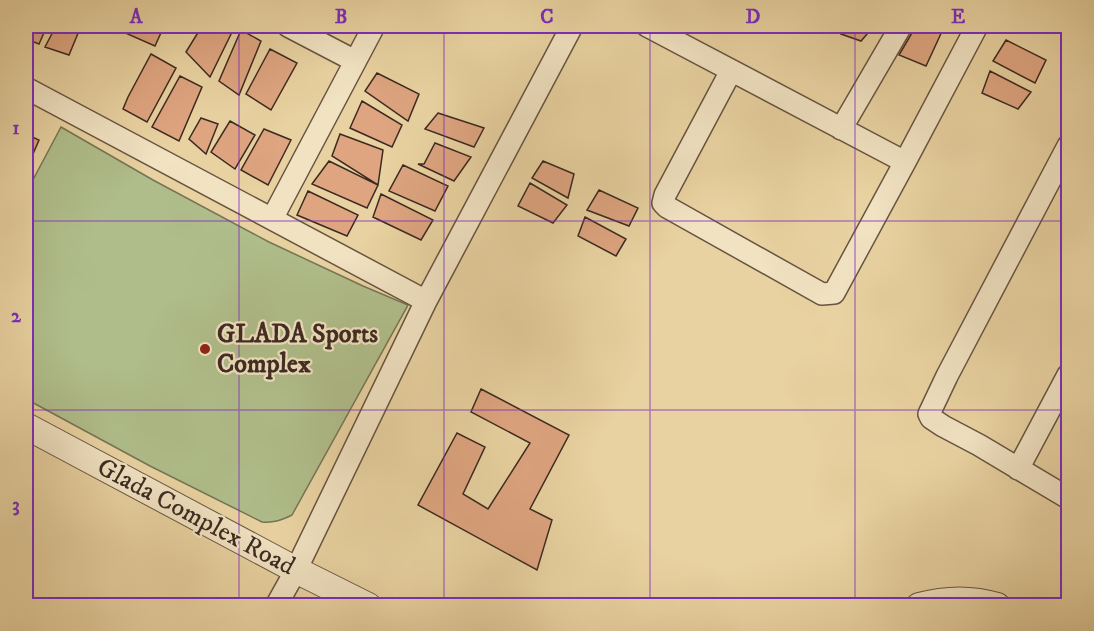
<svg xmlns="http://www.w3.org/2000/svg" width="1094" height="631" font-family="'IM FELL DW Pica',serif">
	<rect width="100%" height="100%" fill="#e9d2a1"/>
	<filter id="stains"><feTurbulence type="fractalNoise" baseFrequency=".00333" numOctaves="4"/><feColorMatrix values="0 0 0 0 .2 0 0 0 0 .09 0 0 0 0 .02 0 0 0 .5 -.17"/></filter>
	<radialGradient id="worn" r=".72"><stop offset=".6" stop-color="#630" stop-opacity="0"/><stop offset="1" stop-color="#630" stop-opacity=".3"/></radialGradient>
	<!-- green -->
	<path fill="#afbd8a" stroke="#767456" stroke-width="1.5" d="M61 127 153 180 269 242 363 286 408 305 292 515C282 520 274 523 262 522L150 466 26 399V193Z"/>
	<!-- building -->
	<path fill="#dea580" stroke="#3c2a21" stroke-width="1.5" d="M26 26H47L39 44 26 39Z
		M56 26H81L69 55 45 47Z
		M127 26H164L155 46 123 32Z
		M202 26H235L210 77 186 52Z
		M846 26H874L861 41 841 34Z
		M916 26H941L944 27 926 66 899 55Z
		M241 30 261 41 239 95 219 81Z
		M1006 40 1046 60 1035 83 993 61Z
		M270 49 297 63 271 110 246 94Z
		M151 54 176 68 147 122 123 109 128 97Z
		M990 71 1031 92 1018 109 982 93Z
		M377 73 419 94 408 121 365 91Z
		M180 76 202 87 179 141 152 127Z
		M362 101 402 125 392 147 350 128Z
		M438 113 484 128 474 147 425 129Z
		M201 118 218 124 206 154 189 139Z
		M230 121 255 135 235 169 211 152Z
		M264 129 291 140 268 185 241 170Z
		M26 134 39 140 26 170Z
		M340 134 383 150 378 185 332 156Z
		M435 143 471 157 454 181 418 164H424Z
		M329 161 378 185 367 208 312 184Z
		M543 161 574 174 568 198 532 178Z
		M403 165 448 186 435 211 389 191Z
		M530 183 567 205 553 223 518 206Z
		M599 190 638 208 629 226 587 210Z
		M308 191 358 215 347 236 297 215Z
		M381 194 433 220 421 240 373 217Z
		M585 217 626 239 616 256 578 236Z
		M481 389 569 435 530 509 552 520 537 570 418 505 457 433 485 447 463 494 488 509 530 443 471 412Z"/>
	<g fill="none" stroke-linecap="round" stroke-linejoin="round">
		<!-- minor casing -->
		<g stroke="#675441" stroke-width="24">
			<path id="minor" d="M288 26 355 61
				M647 26 905 162
				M731 71 665 195 663 203 667 207 822 294 834 293 905 162 977 26
				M26 88 426 301
				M841 129 901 26
				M1068 146 947 376 929 414 931 418 943 426 979 445 1068 498
				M272 219 374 26
				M1018 469 1068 375
				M276 606 296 570 426 301 572 26"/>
		</g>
		<!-- tertiary casing -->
		<g stroke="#675441" stroke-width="28">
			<path id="tertiary" d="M26 426 296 570 368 606
				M919 606C945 599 971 598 997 606"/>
		</g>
		<!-- minor -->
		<use href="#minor" stroke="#f1e2c2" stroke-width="21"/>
		<!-- tertiary -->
		<use href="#tertiary" stroke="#f1e2c2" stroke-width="26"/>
	</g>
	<!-- grid -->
	<path fill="none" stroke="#7b2cbf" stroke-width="1.5" stroke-opacity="0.55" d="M239 26V606M444 26V606M650 26V606M855 26V606M26 221H1068M26 410H1068"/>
	<!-- markers -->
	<circle fill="#8f2418" stroke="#f1e2c2" stroke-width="2" cx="205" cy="349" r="6"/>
	<g text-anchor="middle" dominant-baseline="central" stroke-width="4.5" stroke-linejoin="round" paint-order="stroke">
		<!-- poi labels -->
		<g font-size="26" font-weight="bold" fill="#3c2a21" stroke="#f1e2c2" text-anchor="start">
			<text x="217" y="334">GLADA Sports<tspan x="217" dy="30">Complex</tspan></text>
		</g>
		<!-- street labels -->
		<g font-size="26" fill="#3c2a21" stroke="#f1e2c2">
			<text transform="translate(196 517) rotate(28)">Glada Complex Road</text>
		</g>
	</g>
	<!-- margin -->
	<rect width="1094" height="631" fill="none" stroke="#e9d2a1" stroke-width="66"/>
	<rect x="33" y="33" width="1028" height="565" fill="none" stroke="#7b2cbf" stroke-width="2"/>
	<g font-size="20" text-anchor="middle" font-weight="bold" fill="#7b2cbf">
		<text x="136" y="23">A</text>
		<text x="341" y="23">B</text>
		<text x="547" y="23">C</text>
		<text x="753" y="23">D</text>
		<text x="958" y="23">E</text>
		<text x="16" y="134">1</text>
		<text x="16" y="322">2</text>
		<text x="16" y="511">3</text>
	</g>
	<rect width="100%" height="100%" filter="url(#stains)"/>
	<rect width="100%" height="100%" fill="url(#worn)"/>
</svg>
